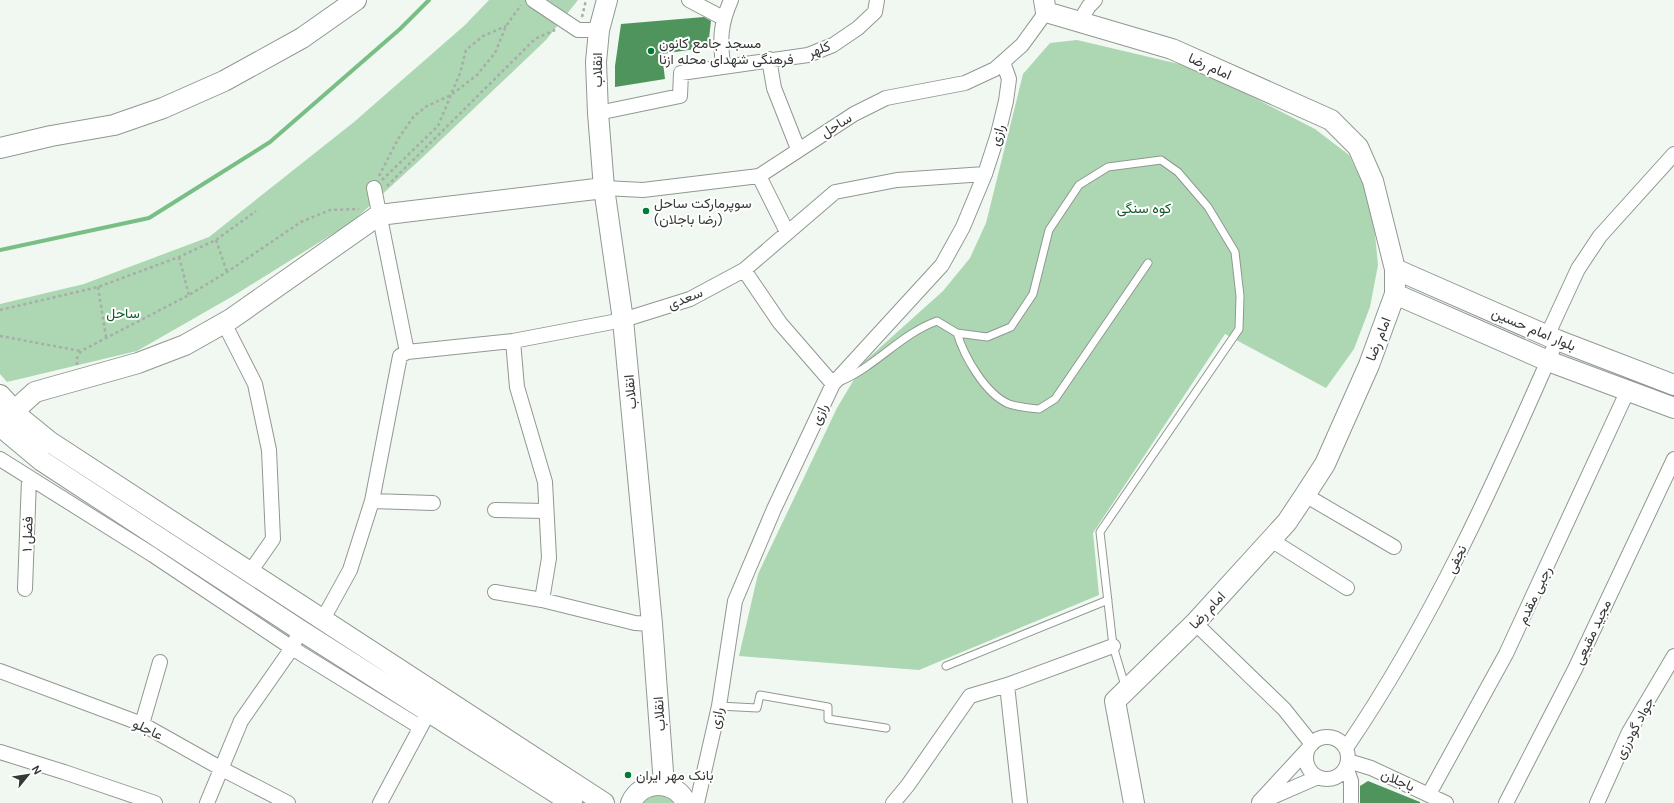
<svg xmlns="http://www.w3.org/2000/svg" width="1674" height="803" font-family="'DM Sans',Vazirmatn,sans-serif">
	<rect width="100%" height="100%" fill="#f0f8f1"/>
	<!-- green -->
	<path fill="#add7b3" d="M489 0H578L546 40 423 157 352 222 233 296 137 351 7 382 0 374V304L84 284 209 237 354 122 465 25Z
		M1077 40 1196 68 1315 129 1349 155 1365 189 1375 234 1378 265 1370 307 1354 349 1326 388 1225 334 1093 533 1099 595 919 670 739 656 758 574 837 408 865 361 943 291 970 258 986 223 1023 74 1050 43Z
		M662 792 679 803H639L643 797Z"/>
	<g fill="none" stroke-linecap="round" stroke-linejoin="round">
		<!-- stream -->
		<path stroke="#78be85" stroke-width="4" d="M0 250 149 218 270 142 400 29 429 0"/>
	</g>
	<!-- building -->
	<path fill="#4f945d" d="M704 17 711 21 708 47 662 54 665 79 615 87V66L621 24Z
		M1368 781 1420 802V803H1360V786Z"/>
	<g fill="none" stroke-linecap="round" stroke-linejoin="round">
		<!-- lane casing -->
		<g stroke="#909891" stroke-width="9">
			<path id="lane" d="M957 333C964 356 985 394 1009 404 1018 407 1029 408 1039 409L1055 399 1148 263
				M841 381C876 366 901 334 937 321L957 333 987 337 1011 327 1033 294 1049 230 1079 185 1108 167 1161 160 1178 172 1208 207 1235 252 1240 296 1239 329 1100 532 1113 646 1126 689
				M946 666 1108 600
				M719 706 757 708 760 695 828 707V719L886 728"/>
		</g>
		<!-- street casing -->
		<g stroke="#909891" stroke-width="16">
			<path id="street" d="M533 0 578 30H599
				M689 0 723 18
				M1079 22 1089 6 1095 0
				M769 59 774 88 798 149
				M723 66C720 39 720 25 731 0
				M598 113 680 96 681 73 808 55 833 45 858 28 875 12 877 0
				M759 176 787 232
				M374 188 407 352
				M604 188 643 190 759 176 854 114 886 98 965 83 995 69 1022 45 1046 12
				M224 323 255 384 269 450 273 539 250 572
				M1547 336 1578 269 1600 236 1674 154
				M513 341 517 387 545 482 549 558 542 600
				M833 384 780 323 744 270 835 192 897 180 985 174
				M0 459 153 555 292 648 420 727
				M1305 495 1394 547
				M372 501 433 503
				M495 510 546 511
				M1271 540 1347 588
				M25 589 29 479
				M495 592 542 600 635 623 652 624
				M323 619 350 570 372 501 400 356 407 352 513 341 623 320 690 299 744 270
				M1195 623 1284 709 1312 744
				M0 671 142 724 222 769 288 803
				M1007 685 1020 803
				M142 724 160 662
				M1306 758a21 21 0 1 1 42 0a21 21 0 1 1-42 0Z
				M1346 748C1432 622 1496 480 1557 340
				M0 752 64 772 155 803
				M1348 761 1371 768 1446 803
				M1346 767 1351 781V803
				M1429 794 1506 654 1628 390
				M1263 801 1318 777
				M1259 802 1308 749
				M207 803 241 721 292 648 296 639
				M380 803 425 719
				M697 803 719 706 735 601 774 509 833 384 942 265 963 227 985 174 998 134 1006 101 1009 79 1003 62
				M893 803 908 785 970 696 1007 685 1113 646
				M1506 803 1575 669 1674 459
				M1597 803 1629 732 1674 656"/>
		</g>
		<!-- secondary casing -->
		<g stroke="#909891" stroke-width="22">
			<path id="secondary" d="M607 0 599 30 596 62 598 113 604 188 623 320 652 624 664 785
				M1044 0 1046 12 1172 49 1331 120 1358 147 1373 181 1395 269V294L1369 365 1325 464 1305 495 1287 522 1195 623 1115 701 1134 803
				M0 148 51 136 114 125 163 108 224 81 302 38 356 0
				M1395 269 1557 340 1674 385
				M1395 294 1548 361 1674 408
				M0 395 23 420 50 442 604 803
				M5 419 35 392 138 363 185 345 231 319 379 215 604 188
				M0 426 42 461 300 630 572 803
				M631 803C641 779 676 779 686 803"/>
		</g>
		<!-- path -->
		<path stroke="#a7ada8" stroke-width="2.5" stroke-dasharray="3 3" stroke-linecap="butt" d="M582 17 586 0
			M379 176 398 139 414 116 427 106 451 95 477 75 495 53 506 26 521 5
			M382 180 438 126 460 73 466 50 483 36 506 26
			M387 186 535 39 555 30
			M216 240 227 272
			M179 257 189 295
			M98 287 106 337
			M0 310 98 287 179 257 216 240 256 211
			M0 336 81 351
			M77 365V358L81 351 189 295 227 272 301 222 330 210 359 209"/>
		<!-- lane -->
		<use href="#lane" stroke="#fff" stroke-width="7"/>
		<!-- street -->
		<use href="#street" stroke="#fff" stroke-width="14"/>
		<!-- secondary -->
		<use href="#secondary" stroke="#fff" stroke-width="20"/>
	</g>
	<!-- markers -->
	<g fill="#017c33" stroke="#fff" stroke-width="1.5">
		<circle cx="651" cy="51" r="4"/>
		<circle cx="646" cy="211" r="4"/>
		<circle cx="628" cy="775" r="4"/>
	</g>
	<g text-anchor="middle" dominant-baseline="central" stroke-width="4" stroke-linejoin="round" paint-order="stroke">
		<!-- poi labels -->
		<g font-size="14" fill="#353836" stroke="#fff" text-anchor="start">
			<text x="659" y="43">مسجد جامع کانون<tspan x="659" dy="16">فرهنگی شهدای محله ازنا</tspan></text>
			<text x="654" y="203">سوپرمارکت ساحل<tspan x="654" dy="16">(رضا باجلان)</tspan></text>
			<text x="636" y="775">بانک مهر ایران</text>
		</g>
		<!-- street labels -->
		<g font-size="14" fill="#353836" stroke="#fff">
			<text transform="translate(819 49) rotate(-21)">کلهر</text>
			<text transform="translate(1210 66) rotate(24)">امام رضا</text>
			<text transform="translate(597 70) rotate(-90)">انقلاب</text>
			<text transform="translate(836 125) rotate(-32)">ساحل</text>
			<text transform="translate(997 135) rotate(-74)">رازی</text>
			<text transform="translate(685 298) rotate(-22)">سعدی</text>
			<text transform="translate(1534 329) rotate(23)">بلوار امام حسین</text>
			<text transform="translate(1378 339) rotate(-69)">امام رضا</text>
			<text transform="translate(630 392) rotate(-95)">انقلاب</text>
			<text transform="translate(819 414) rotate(-65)">رازی</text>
			<text transform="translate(27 534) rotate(-88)">فضل ۱</text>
			<text transform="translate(1456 559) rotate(-64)">نجفی</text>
			<text transform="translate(1534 595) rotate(-65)">رجبی مقدم</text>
			<text transform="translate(1207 610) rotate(-47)">امام رضا</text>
			<text transform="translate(1592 632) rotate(-65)">مجید مقیعی</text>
			<text transform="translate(659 714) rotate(-94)">انقلاب</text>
			<text transform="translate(716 718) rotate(-78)">رازی</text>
			<text transform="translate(1634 728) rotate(-62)">جواد گودرزی</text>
			<text transform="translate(148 729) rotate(26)">عاجلو</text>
			<text transform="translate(1398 780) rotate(24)">باجلان</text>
		</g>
		<!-- park labels -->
		<g font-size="14" fill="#0f5d29" stroke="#fff">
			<text x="1144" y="208">کوه سنگی</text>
			<text x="123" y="313">ساحل</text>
		</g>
	</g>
	<!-- north arrow -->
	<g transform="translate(28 775) rotate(60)" stroke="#ffffff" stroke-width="3" paint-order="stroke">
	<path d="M0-3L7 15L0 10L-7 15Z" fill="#353836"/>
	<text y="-6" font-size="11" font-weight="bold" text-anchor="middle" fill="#353836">N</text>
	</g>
</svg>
